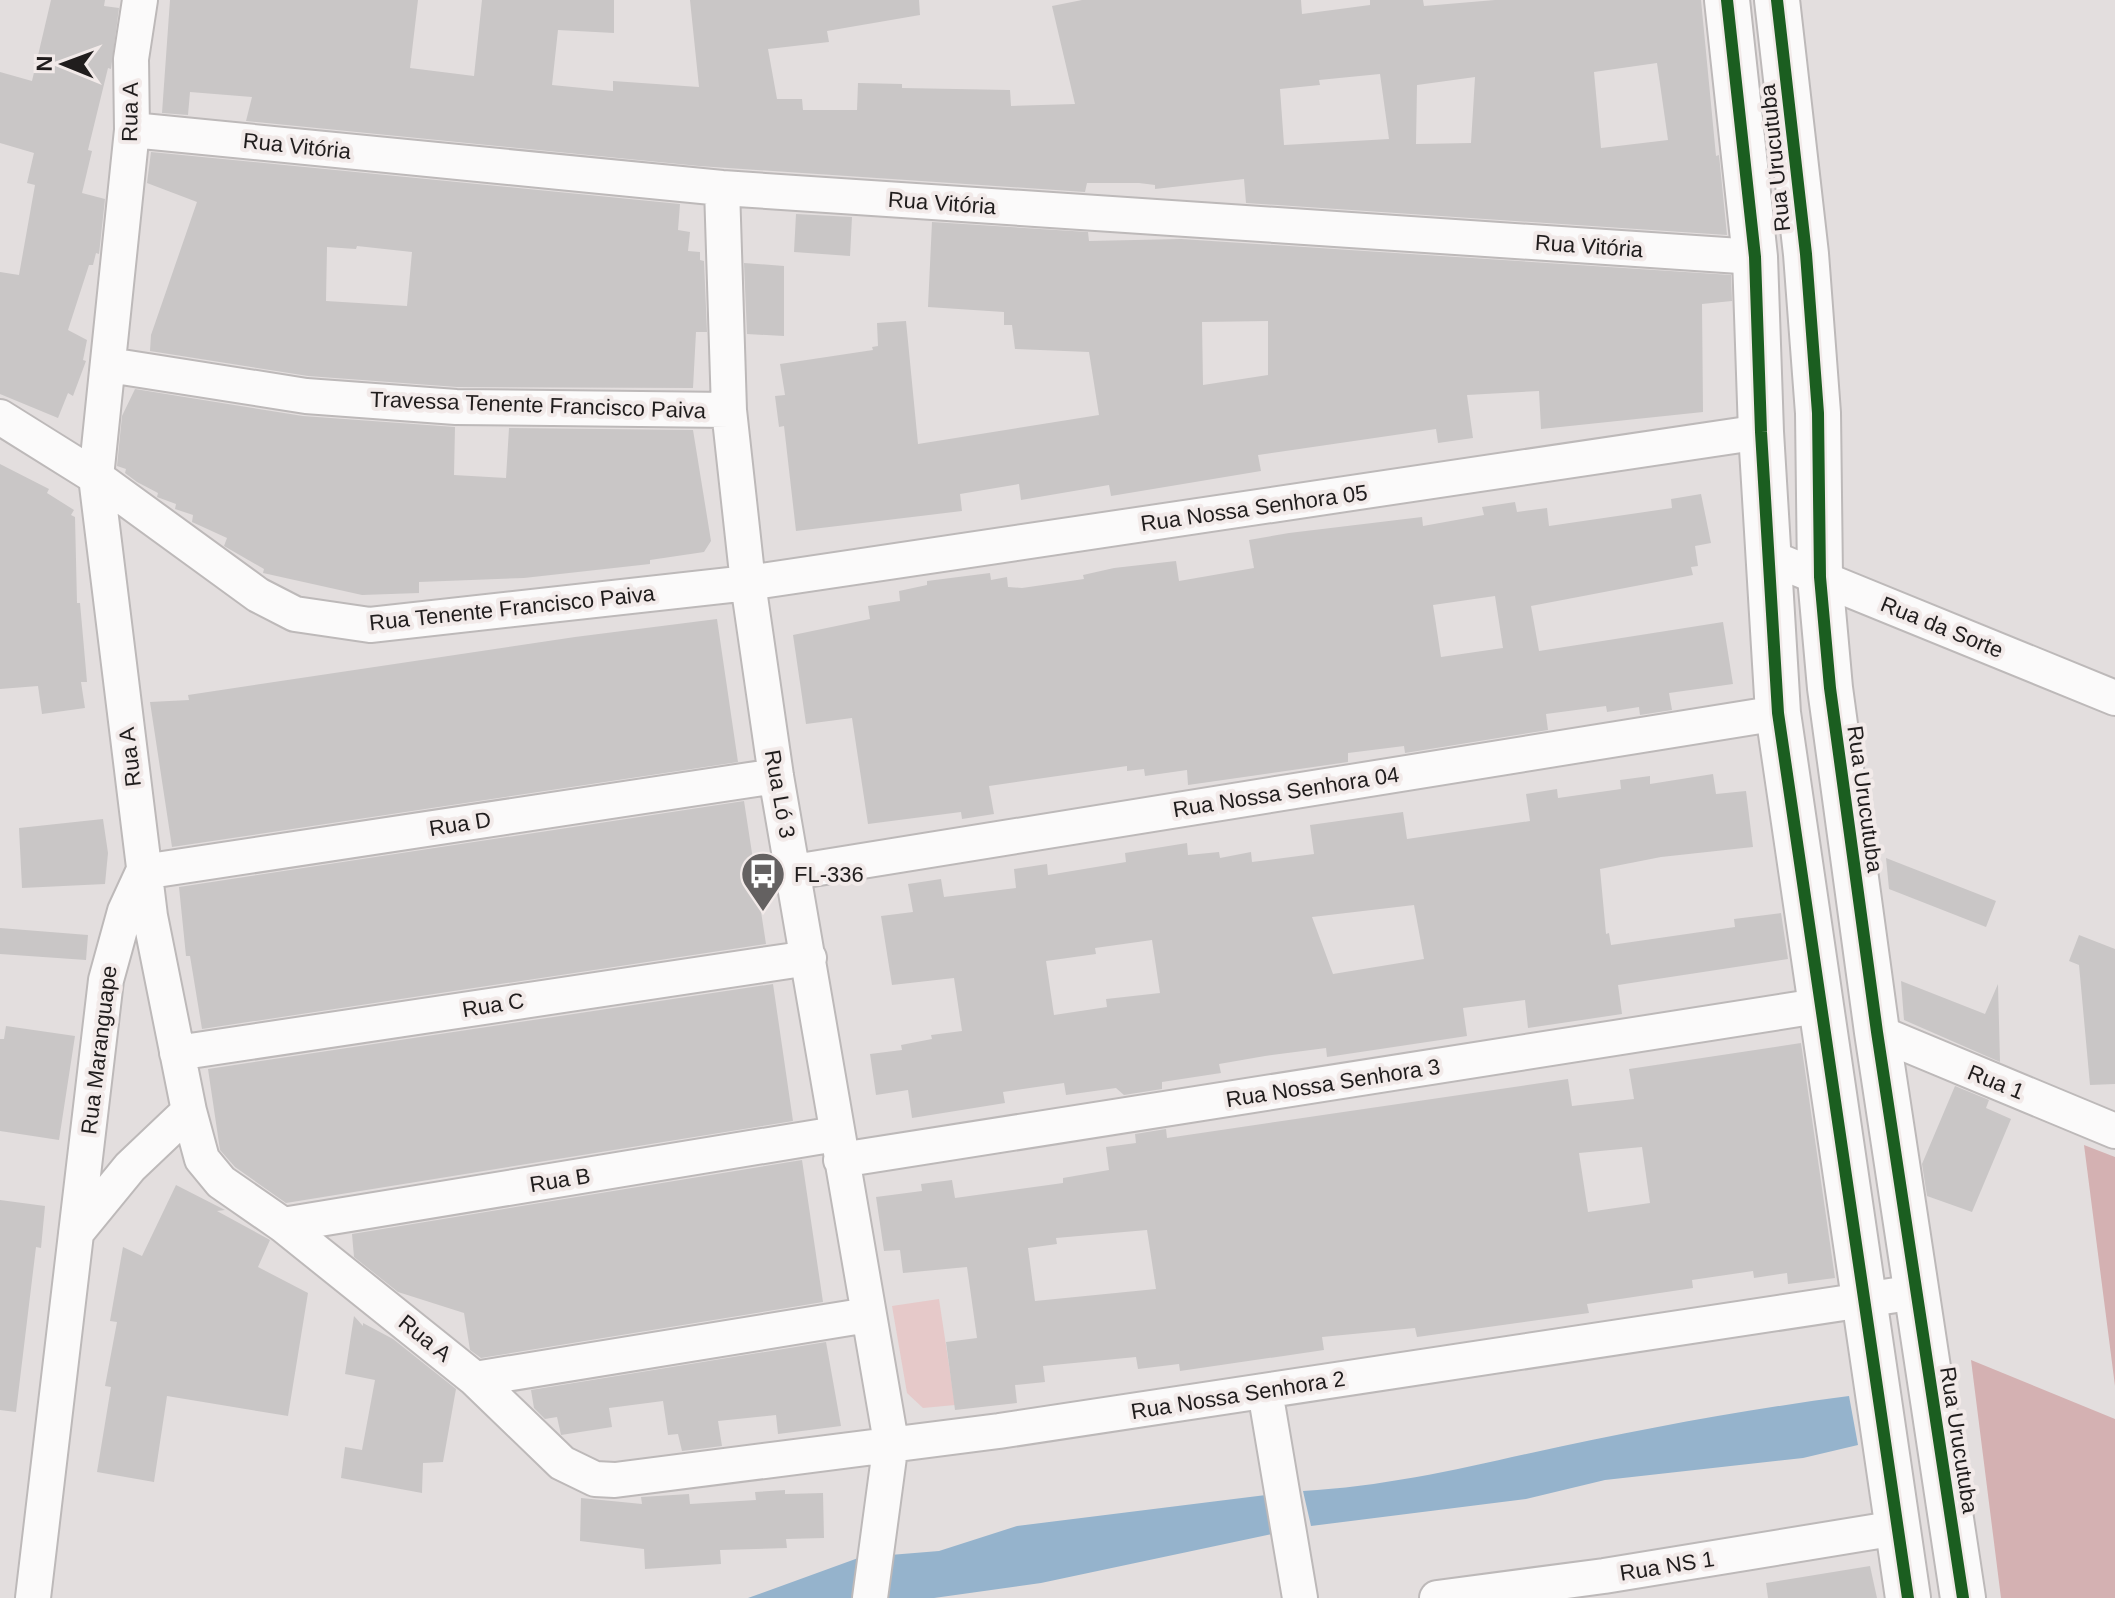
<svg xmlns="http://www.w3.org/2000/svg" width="2115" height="1598" font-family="Helvetica,sans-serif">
	<rect width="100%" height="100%" fill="#e3dede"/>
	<!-- green -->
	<path fill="#e6c9c9" d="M939 1299 955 1405 923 1408 907 1393 892 1306Z"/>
	<!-- forest -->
	<path fill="#d4b1b2" d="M2084 1145 2115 1157V1386Z
		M1971 1360 2115 1419V1598H2001Z"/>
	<!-- water -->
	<path fill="#95b3cc" d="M1849 1396 1858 1445 1803 1458 1605 1480 1526 1499 1311 1526 1303 1491C1381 1487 1455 1470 1531 1453 1636 1430 1742 1410 1849 1396Z
		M1274 1494 1282 1532 1041 1583 934 1598H885L890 1555 939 1551 1017 1526Z
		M861 1557 855 1598H747H748Z"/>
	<!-- building -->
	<path fill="#c9c6c6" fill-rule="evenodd" d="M51 0H105L104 6 119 8 111 69 108 68 88 150 92 151 82 193 105 199 99 254 96 253 93 265H89L68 330 87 340 83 360 86 361 73 396 68 393 58 418 0 394V272L19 275 35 185 27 183 34 153 0 143V72L32 81Z
		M170 0H418L410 68 474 76 482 0H614V33L558 30 552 85 613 91V81L699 87 690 0H919L920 15 827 31 829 42 768 49 777 99H802L803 110H857L858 83 902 84V88L1010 90 1011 106 1075 104 1052 6 1082 0H1301L1302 14 1370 5V0H1423L1424 6 1495 0H1701L1716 156 1719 155 1727 235 1246 203 1244 179 1155 189V185L1139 183H1087L1085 192 699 166 246 121 252 97 190 92 188 115 162 113ZM1657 63 1668 140 1601 148 1594 72ZM1380 74 1389 139 1284 145 1280 89 1320 85 1319 80ZM1475 77 1471 143 1416 144 1417 85Z
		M151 152 680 204 678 230 690 232 688 251 700 252V260L704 261 707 332H696L693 388 457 387 308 376 150 351 151 335 197 202 147 183ZM357 246 412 252 407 306 326 301 327 247 356 249Z
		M796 214 852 217 850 256 794 252Z
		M932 222 1088 232 1089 241 1181 239 1731 275 1732 301 1702 304 1703 412 1541 429 1539 391 1467 395 1473 438 1438 443 1436 429 1258 455 1261 471 1111 496 1109 485 1021 500 1019 484 960 494 962 511 796 531 784 426 779 427 775 396 785 395 780 364 873 350 872 347 878 346 877 323 906 321 918 444 1099 415 1089 352 1015 349 1012 325H1004V312L928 307ZM1268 321V375L1203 385 1202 322Z
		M744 263 784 266V336L747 334Z
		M135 389 303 416 455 427 454 475 506 478 509 428 693 430 711 541 704 552 650 560V564L524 578 419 582V593L362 595 263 573 264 569 224 546 227 538 192 522 193 515 175 509 176 504 157 497 158 493 137 482 125 473 126 469 117 466 122 416Z
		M0 464 49 489 47 493 74 510 71 515 75 517 77 603H80L87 682H81L85 708 42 714 38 686 0 689Z
		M1701 494 1711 543 1695 546 1698 566 1691 567 1693 575 1531 606 1539 651 1723 622 1733 684 1669 693 1672 710 1640 715 1639 707 1607 712 1606 706 1546 714 1548 730 1405 753 1404 746 1348 753V762L1188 785 1187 770 1145 776 1144 769 1127 771V766L989 786 994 814 962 819 961 812 868 824 852 718 806 724 793 635 870 619 868 606 900 601 899 591 927 585V581L990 573 991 580 1007 577 1008 587 1022 588 1084 579 1083 575 1114 568 1176 561 1179 581 1254 568 1249 540 1289 533 1422 517 1423 526 1484 515 1482 507 1515 502 1517 512 1547 508 1549 526 1672 508 1671 499ZM1495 596 1503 648 1441 657 1433 605Z
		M717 619 738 762 172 847 150 702 189 700 188 695 575 637Z
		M1713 774 1716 794 1746 791 1753 847 1661 857 1600 869 1606 934 1609 933 1611 945 1735 927 1734 919 1781 913 1788 959 1618 985 1622 1014 1528 1028 1525 1000 1463 1008 1467 1036 1327 1057 1326 1048 1265 1056 1219 1064 1221 1073 1162 1082V1089L1124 1095 1116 1088 1066 1095 1064 1083 1003 1092 1005 1103 912 1118 908 1090 876 1095 870 1054 902 1050 901 1045 932 1039 931 1035 962 1031 954 978 892 985 881 916 913 912 908 884 941 879 944 897 1016 888 1014 869 1047 864 1048 875 1126 862 1125 853 1187 843 1188 855 1219 852 1220 858 1251 852 1252 862 1314 854 1310 825 1403 812 1407 839 1530 821 1526 794 1557 789 1558 798 1621 789 1620 780 1650 776V784ZM1414 905 1424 959 1333 974 1312 917ZM1152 940 1160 993 1106 999 1107 1007 1054 1015 1046 961 1096 954 1095 948Z
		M744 801 766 944 202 1029 190 956H186L179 887Z
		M103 819 108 853 105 884 22 888 19 828Z
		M1886 858 1996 901 1986 927 1889 889Z
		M0 928 88 935 86 960 0 954Z
		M2079 935 2115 949V1084L2090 1085 2079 965 2069 961Z
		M1901 981 1985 1014 1998 984 2000 1062 1904 1020Z
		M773 984 793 1121 286 1203 235 1167 220 1150 208 1069Z
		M6 1026 75 1036 59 1140 0 1131V1039H4Z
		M1801 1043 1835 1278 1788 1284 1787 1273 1754 1278 1753 1271 1692 1280 1693 1288 1587 1304 1589 1313 1417 1337 1415 1328 1322 1337 1324 1350 1180 1371 1179 1364 1138 1369 1136 1357 1043 1366 1045 1382 1015 1385 1017 1403 955 1410 946 1342 977 1338 967 1267 903 1273 900 1250 884 1251 876 1197 922 1191 921 1184 952 1180 955 1198 1063 1183V1178L1109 1170 1106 1147 1136 1143 1135 1134 1166 1129 1167 1138 1568 1079 1572 1106 1634 1099 1629 1069ZM1642 1147 1650 1203 1588 1212 1579 1153ZM1147 1230 1156 1289 1035 1301 1028 1248 1057 1244 1056 1238Z
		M1955 1086 1989 1100 1986 1108 2011 1119 1972 1212 1927 1196 1922 1164Z
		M802 1160 823 1302 481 1358 470 1350 464 1313 398 1292 354 1257 352 1234Z
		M176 1185 225 1210 217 1211 270 1240 258 1267 308 1293 288 1416 167 1396 154 1482 97 1472 111 1387 105 1386 117 1322 110 1321 123 1247 142 1256Z
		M0 1200 45 1206 41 1248 36 1247 16 1412 0 1410Z
		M354 1316 363 1326V1323L393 1339 456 1389 443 1462 423 1463 422 1493 341 1478 345 1447 362 1450 375 1380 345 1374Z
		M826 1342 841 1426 778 1434 776 1415 718 1421 722 1446 682 1451 678 1434 668 1435 663 1401 609 1408 612 1427 561 1435 557 1417 545 1419 534 1408 531 1390Z
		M785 1490V1494L823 1493 824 1538 786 1539 787 1548 720 1550 721 1564 645 1569 644 1549 580 1541 581 1498 642 1504 641 1497 689 1494 690 1504 756 1500 755 1492Z
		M1870 1566 1877 1598H1768L1766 1583Z"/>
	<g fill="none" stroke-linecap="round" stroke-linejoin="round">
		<!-- street casing -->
		<g stroke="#bdb9b9" stroke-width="38">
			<path id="street" d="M140 0 131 59 132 130 96 477 150 916 189 1111 202 1159 221 1182 283 1225 475 1379 562 1463 595 1479 615 1480 999 1431 1916 1292
				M132 130 722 188 1755 257
				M722 188 729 410 748 583 776 776 891 1442 870 1598
				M109 365 306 396 456 407 729 410
				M0 417 96 477 258 595 295 614 370 625 748 583 1761 432
				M1769 557 2115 698
				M794 872 1778 713
				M1877 1032 2115 1131
				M177 1053 809 958
				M841 1160 1824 1005
				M283 1225 836 1134
				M76 1233 130 1167 189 1111
				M475 1379 868 1315
				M1265 1391 1300 1598
				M33 1598 106 980 125 911 143 872 776 776
				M1437 1598 1604 1576 1897 1528"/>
		</g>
		<!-- secondary casing -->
		<g stroke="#bdb9b9" stroke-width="48">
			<path id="secondary" d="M1727 0 1755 257 1761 432 1778 713 1908 1598
				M1777 0 1806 254 1818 413 1820 577 1830 688 1877 1032 1963 1598"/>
		</g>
		<!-- street -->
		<use href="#street" stroke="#fbfafa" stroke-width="34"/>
		<!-- secondary -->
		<use href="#secondary" stroke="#fbfafa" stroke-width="44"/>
		<!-- cycleway casing -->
		<g stroke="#f2eae9" stroke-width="17">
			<path id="cycleway" d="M1727 0 1755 257 1761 432 1778 713 1908 1598
				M1777 0 1806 254 1818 413 1820 577 1830 688 1877 1032 1963 1598"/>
		</g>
		<!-- cycleway -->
		<use href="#cycleway" stroke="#1b5e20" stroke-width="12"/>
	</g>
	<!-- icons -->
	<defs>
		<g id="bus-pin" transform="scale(2.3)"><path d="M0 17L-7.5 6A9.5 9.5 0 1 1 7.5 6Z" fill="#646161" stroke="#f2eae9"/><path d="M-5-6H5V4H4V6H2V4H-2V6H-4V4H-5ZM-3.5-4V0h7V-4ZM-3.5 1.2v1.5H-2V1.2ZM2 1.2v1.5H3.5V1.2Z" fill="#fff"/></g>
	</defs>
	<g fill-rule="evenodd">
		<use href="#bus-pin" x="763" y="874"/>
	</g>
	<g text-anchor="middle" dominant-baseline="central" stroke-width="8" stroke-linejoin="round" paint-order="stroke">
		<!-- street labels -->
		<g font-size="22" fill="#201d1d" stroke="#f2eae9">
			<text transform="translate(130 112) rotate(-89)">Rua A</text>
			<text transform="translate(297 146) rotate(6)">Rua Vitória</text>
			<text transform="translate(1775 158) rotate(-96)">Rua Urucutuba</text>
			<text transform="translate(942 203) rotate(4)">Rua Vitória</text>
			<text transform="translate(1589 246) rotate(4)">Rua Vitória</text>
			<text transform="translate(538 405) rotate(2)">Travessa Tenente Francisco Paiva</text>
			<text transform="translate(1254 508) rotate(-8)">Rua Nossa Senhora 05</text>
			<text transform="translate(512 608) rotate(-6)">Rua Tenente Francisco Paiva</text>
			<text transform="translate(1942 627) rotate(22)">Rua da Sorte</text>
			<text transform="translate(130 757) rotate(-97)">Rua A</text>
			<text transform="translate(1286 792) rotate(-9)">Rua Nossa Senhora 04</text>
			<text transform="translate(780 794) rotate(80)">Rua Ló 3</text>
			<text transform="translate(1865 799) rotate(82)">Rua Urucutuba</text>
			<text transform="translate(460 824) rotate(-9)">Rua D</text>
			<text transform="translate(493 1005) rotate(-9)">Rua C</text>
			<text transform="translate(99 1050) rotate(-83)">Rua Maranguape</text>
			<text transform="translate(1996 1082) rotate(22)">Rua 1</text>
			<text transform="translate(1333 1083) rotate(-9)">Rua Nossa Senhora 3</text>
			<text transform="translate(560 1180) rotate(-9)">Rua B</text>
			<text transform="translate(425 1338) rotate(39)">Rua A</text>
			<text transform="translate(1238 1395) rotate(-9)">Rua Nossa Senhora 2</text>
			<text transform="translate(1959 1440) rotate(81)">Rua Urucutuba</text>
			<text transform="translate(1667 1566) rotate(-9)">Rua NS 1</text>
		</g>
		<!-- poi labels -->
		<g font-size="22" fill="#201d1d" stroke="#f2eae9" text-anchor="start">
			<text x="794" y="874">FL-336</text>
		</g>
	</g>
	<!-- north arrow -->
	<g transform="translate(64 64) rotate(271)" stroke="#f2eae9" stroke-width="6" paint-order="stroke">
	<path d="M0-6L14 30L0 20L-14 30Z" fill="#201d1d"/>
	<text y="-12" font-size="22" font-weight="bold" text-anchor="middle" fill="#201d1d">N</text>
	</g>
</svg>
